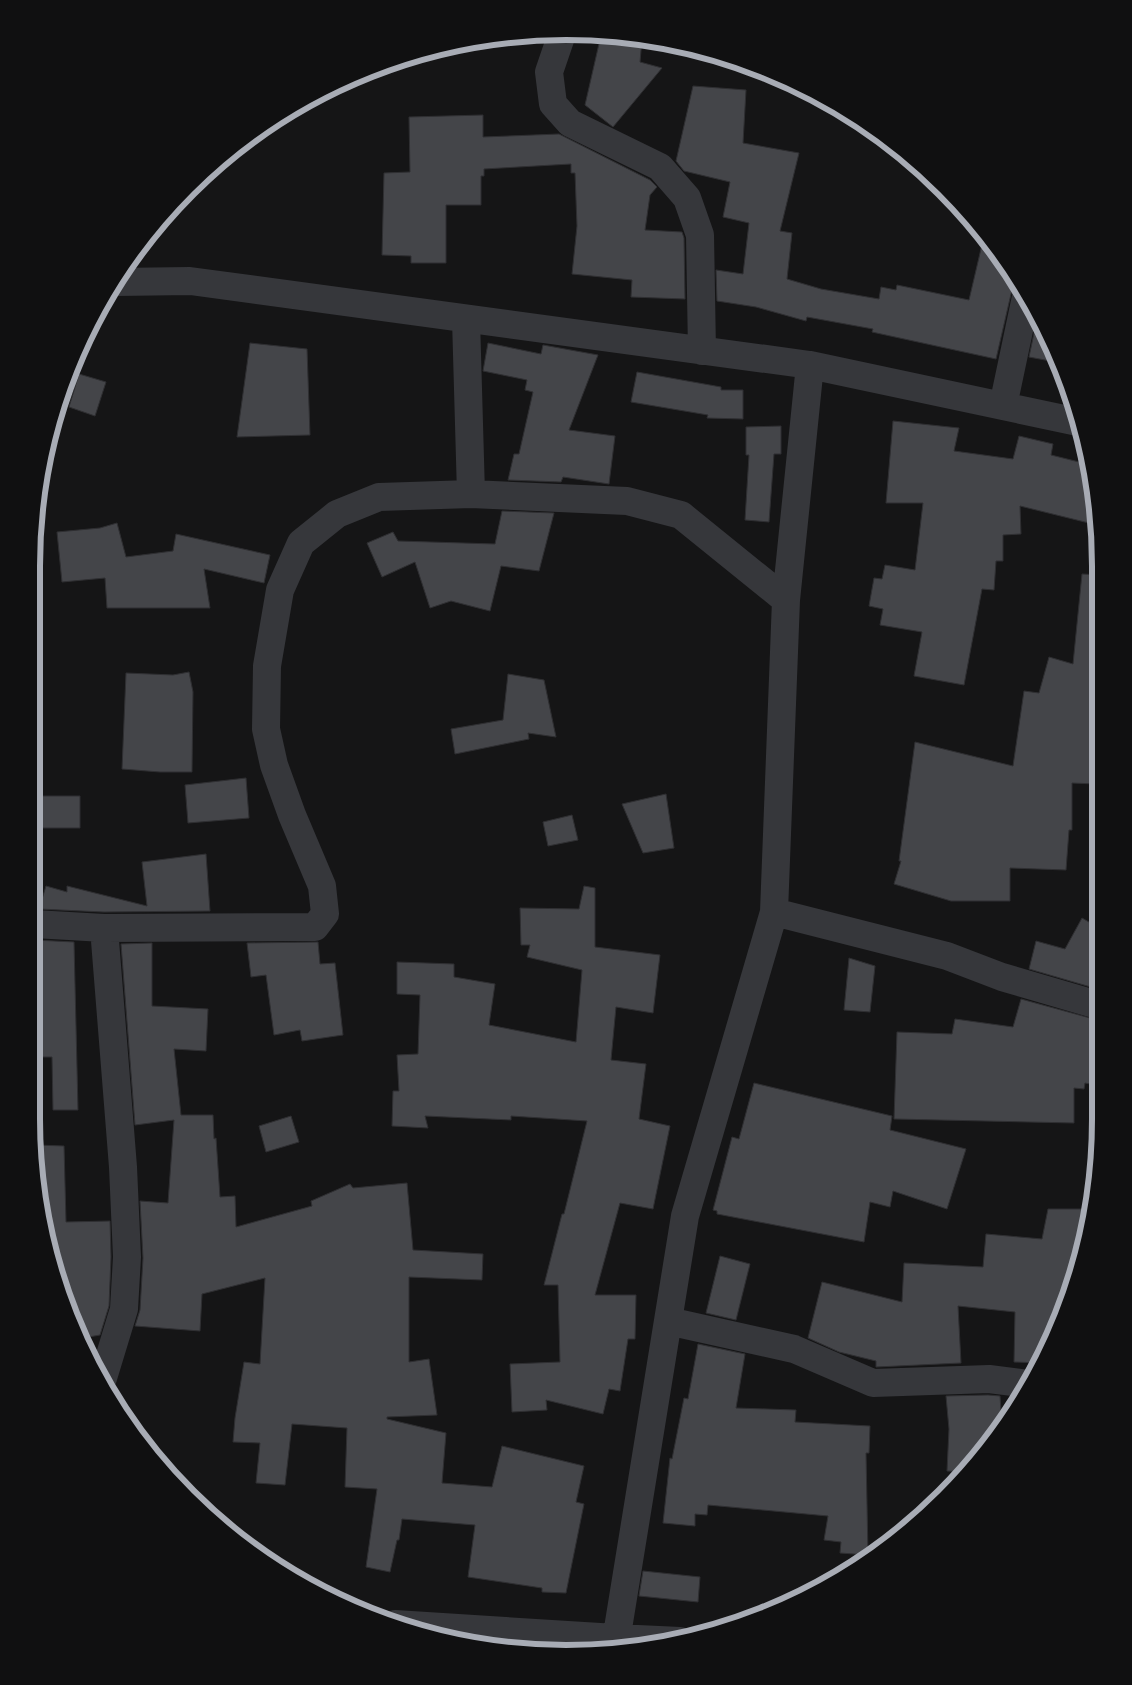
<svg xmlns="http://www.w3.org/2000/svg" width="1132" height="1685" font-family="'Source Sans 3',sans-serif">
	<rect width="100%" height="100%" fill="#151516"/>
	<!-- building -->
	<path fill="#444549" stroke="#2f2f32" d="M601 35 642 39 640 62 662 68 613 127 585 105Z
		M693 86 746 90 743 143 799 153 780 231 792 233 787 279 821 289 879 299 881 287 896 290 897 285 969 300 984 236 1010 269 1019 284 1014 287 1011 294 996 359 872 332 873 329 807 317 806 321 756 307 717 301 716 270 743 274 749 223 723 217 730 182 684 171 676 161Z
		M483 115V137L559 134 650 180 657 187 650 195 645 230 682 232 684 238 685 299 631 297 632 280 572 274 577 226 575 173H571V164L484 169V176H481V205H446V263H411V256L382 255 384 173 410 172 409 117Z
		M1037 319 1060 361 1061 363 1029 357Z
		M250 343 307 349 310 435 237 437Z
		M488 343 541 354 543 345 598 355 569 430 615 436 609 484 563 477 561 482 508 480 514 454H519L533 392 525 390 527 380 483 371Z
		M637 372 721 387V390H743V419L707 418 708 415 631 402Z
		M79 374 106 382 95 416 69 407Z
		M893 421 959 428 954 451 1013 459 1019 436 1053 444 1051 455 1091 465 1097 525 1020 506 1021 534 1003 535V561H996L994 590 982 589 964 685 914 676 922 632 880 625 883 609 869 606 874 578 882 579 885 565 915 570 923 503H886Z
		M781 426V454H774L769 522 745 520 749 455H746V427Z
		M502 511 554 513 539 571 501 566 490 611 451 601 430 608 415 562 382 577 367 543 393 532 398 541 495 544Z
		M117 523 126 557 173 551 176 534 270 555 264 583 204 569 210 608H107L105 578 62 582 57 532 100 528Z
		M1082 574 1101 575V639L1095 697 1101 699V735H1099L1096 784 1072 783V830H1069L1066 870 1010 868V901H951L894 884 901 861H899L915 742 1013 766 1024 691 1039 693 1049 657 1073 664Z
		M189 672 193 692 192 772H160L122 769 126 673 173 675Z
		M508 674 544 680 556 737 528 733 529 739 455 754 451 729 503 720Z
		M246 778 249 818 188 823 185 785Z
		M666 794 674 848 643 853 622 804Z
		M33 796H80V828H33Z
		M572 815 578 840 548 846 543 822Z
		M206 854 210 911 104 912 39 909 46 886 67 892V886L147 906 142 862Z
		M584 886 595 888V947L660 955 653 1013 616 1007 611 1060 646 1064 639 1119 670 1126 653 1209 620 1203 595 1295H636L635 1339H628L620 1391 609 1389 603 1414 546 1400 547 1410 512 1412 510 1364 560 1362 558 1285H544L562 1214H564L587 1121 511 1116V1120L425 1116 428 1128 392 1126 393 1091H399L397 1055 418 1054 420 995 397 994V962L454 964V977L495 984 489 1025 576 1042 582 970 527 957 530 945H521L520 908 579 909Z
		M1082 918 1101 929V990L1029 969 1036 941 1065 949Z
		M34 940 74 942 78 1110H53L52 1057H36Z
		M318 942 320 964 335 963 343 1035 302 1041 300 1030 274 1035 266 975 251 977 247 943Z
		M152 943V1006L208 1009 206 1051 174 1049 181 1115H213L214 1139 216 1138 220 1197 235 1196 236 1227 312 1206 311 1201 350 1184 353 1188 407 1183 413 1250 483 1254 482 1280 409 1277V1362L429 1359 437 1415 387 1417V1419L446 1433 442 1483 492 1487 502 1446 584 1466 576 1502 584 1504 566 1593 542 1592V1588L468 1577 475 1525 402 1519 399 1540H397L390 1572 366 1567 377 1489 345 1487 347 1428 292 1424 285 1485 256 1483 260 1443 233 1442 235 1418 244 1362 260 1364 265 1278 202 1294 200 1331 135 1326 140 1310 143 1258 140 1201 168 1203 174 1120 135 1125 121 944Z
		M849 958 875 966 870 1012 844 1010Z
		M1021 999 1101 1021V1086L1085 1083 1084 1089 1074 1088V1123L894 1119 897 1032 952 1034 955 1019 1013 1027Z
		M754 1083 892 1116 890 1130 966 1149 947 1209 893 1191 890 1207 870 1202 864 1242 717 1214V1211L713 1210 732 1137 739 1139Z
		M291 1116 299 1142 266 1152 259 1126Z
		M36 1145 64 1146 66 1222 110 1221 111 1257 109 1306 100 1335 83 1338 60 1291 36 1189Z
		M1048 1209H1092L1091 1223 1045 1356 1041 1363 1014 1362 1015 1312 958 1306 961 1363 876 1367V1361L839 1352 808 1338 822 1282 902 1302 904 1263 983 1267 986 1234 1042 1239Z
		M720 1256 750 1264 736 1320 706 1313Z
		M698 1344 745 1354 736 1408 796 1410 795 1422 870 1426 869 1453H866L868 1555 840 1553 841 1542 824 1540 828 1516 708 1505 707 1515 695 1514V1526L663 1523 670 1458 672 1459 684 1398 688 1399Z
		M988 1395 1000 1396 1002 1426 990 1444 966 1472 947 1471 949 1429 946 1396Z
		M643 1571 700 1577 698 1602 639 1596Z"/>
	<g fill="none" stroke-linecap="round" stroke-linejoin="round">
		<!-- minor -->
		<path stroke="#36373b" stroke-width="28" d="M563 31 549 72 553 104 570 123 660 167 687 198 700 235 702 351
			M116 282 190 281 810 365 1078 422
			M466 319 471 494
			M1003 406 1026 297
			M774 912 947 956 1002 977 1101 1006
			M34 924 104 928 315 927 325 914 322 886 292 815 274 765 266 729 267 666 280 590 301 543 337 514 379 497 471 494 627 501 681 515 786 600
			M668 1321 794 1349 873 1383 989 1379 1028 1384
			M103 1378 124 1309 127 1257 123 1167 104 928
			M395 1624 616 1638 680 1641
			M615 1647 685 1216 774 912 786 600 810 365"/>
	</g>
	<!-- crop -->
	<path d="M0 0H1132V1685H0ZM566 40H566A526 526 0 0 1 1092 566V1119A526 526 0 0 1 566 1645H566A526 526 0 0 1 40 1119V566A526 526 0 0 1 566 40Z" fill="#101011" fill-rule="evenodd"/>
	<path fill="none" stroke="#a8acb5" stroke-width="6" d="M566 40H566A526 526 0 0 1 1092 566V1119A526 526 0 0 1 566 1645H566A526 526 0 0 1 40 1119V566A526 526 0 0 1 566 40Z"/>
</svg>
